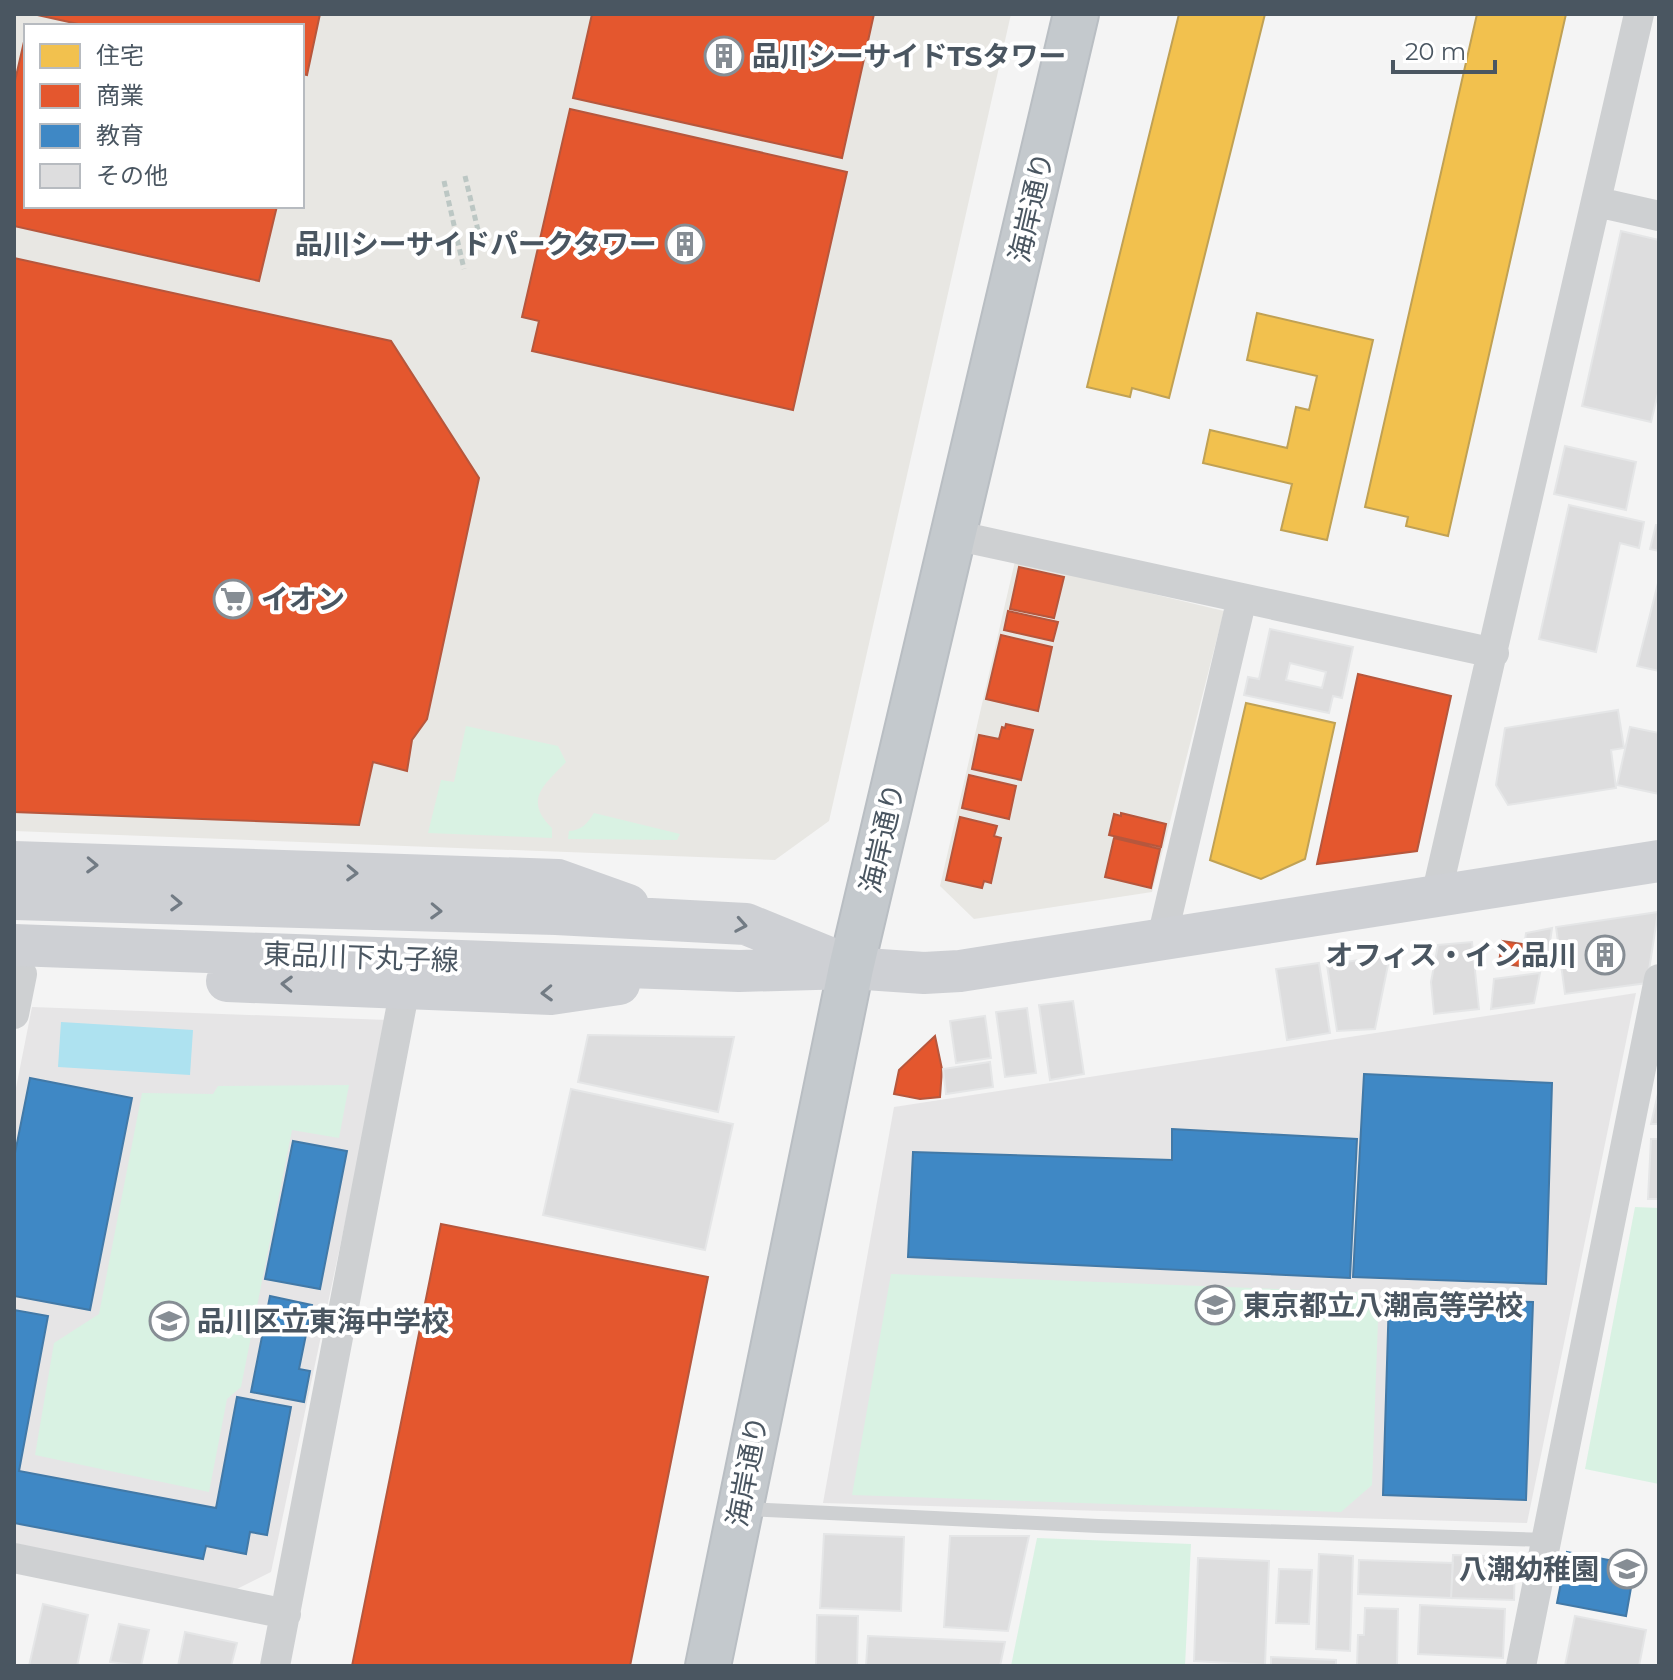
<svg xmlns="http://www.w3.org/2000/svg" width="1673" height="1680" font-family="Montserrat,'Noto Sans JP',sans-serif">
	<rect width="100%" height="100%" fill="#f4f4f4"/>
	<!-- commercial -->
	<path fill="#e8e7e3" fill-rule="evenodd" d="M14 14H1011L829 821 775 860 14 831ZM26 26H302V206H26Z
		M1015 561 1224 611 1152 892 974 919 940 886Z"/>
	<!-- education -->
	<path fill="#e6e5e6" d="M1636 993 1527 1523 823 1503 894 1107Z
		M32 1007 388 1020 271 1572 231 1592 14 1543V1098Z"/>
	<!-- green -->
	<path fill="#d9f2e3" d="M466 726 558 746 566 762C544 785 523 800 552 828V838L428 833 441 780 454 782Z
		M594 813 680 834 677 840 568 839 569 831C582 830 587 824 594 813Z
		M349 1085 339 1138 292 1130 241 1387 227 1399 209 1492 35 1455 54 1343 99 1314 142 1093 213 1094 218 1086Z
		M1635 1207 1659 1208V1484L1585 1469Z
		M891 1274 1379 1293 1372 1485 1341 1512 852 1495Z
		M1037 1538 1191 1544 1185 1666H1011Z"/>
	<!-- water -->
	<path fill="#aee2f0" d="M61 1022 193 1030 190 1075 58 1067Z"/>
	<!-- homes -->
	<path fill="#f2c14e" stroke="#c0a154" stroke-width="2" d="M1179 14H1265L1169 398 1132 388 1130 397 1087 387Z
		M1477 14H1566L1448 536 1406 526 1408 517 1365 507Z
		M1257 313 1373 340 1327 540 1281 530 1292 484 1203 463 1210 430 1287 448 1296 407 1309 410 1317 376 1247 360Z
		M1246 703 1335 723 1305 859 1261 879 1210 860Z"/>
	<!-- shops -->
	<path fill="#e4572e" stroke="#b6573d" stroke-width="2" d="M33 14H320L307 75 302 74V26H87Z
		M592 14H874L842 158 573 98Z
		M26 33V206H277L259 281 14 226V85Z
		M570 109 847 172 793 410 532 351 539 321 522 317Z
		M14 258 391 341 479 478 427 719 412 740 407 771 373 762 359 825 14 812Z
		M1019 567 1064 577 1054 618 1010 609Z
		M1008 611 1058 622 1053 641 1004 630Z
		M1001 635 1052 647 1038 711 986 699Z
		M1358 674 1451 696 1417 851 1317 864Z
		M1006 724 1033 730 1021 780 972 769 979 735 999 739 1002 727 1005 728Z
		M969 775 1016 786 1009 819 962 808Z
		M1121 813 1166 824 1161 847 1109 835 1114 814 1121 816Z
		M960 817 997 826 994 836 1001 838 991 883 984 881 982 888 946 880Z
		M1114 838 1160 849 1151 888 1105 877Z
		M1502 941 1523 944 1520 966 1499 963Z
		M935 1036 942 1069 940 1097 920 1099 894 1094 899 1070Z
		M441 1224 708 1277 630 1666H352Z"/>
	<!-- schools -->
	<path fill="#3f88c5" stroke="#4279a7" stroke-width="2" d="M1364 1074 1552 1083 1546 1284 1353 1277Z
		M30 1078 132 1098 90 1310 14 1296V1158Z
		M1172 1129 1357 1139 1350 1278 908 1257 913 1152 1172 1160Z
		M293 1141 347 1151 320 1289 265 1279Z
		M270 1296 312 1305 299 1369 310 1371 304 1402 251 1392Z
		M1389 1297 1533 1302 1526 1500 1383 1495Z
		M14 1310 48 1316 19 1471 216 1508 237 1397 291 1407 267 1535 250 1532 246 1554 206 1546 203 1559 14 1523Z
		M1567 1552 1635 1565 1626 1616 1557 1603Z"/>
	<!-- building -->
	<path fill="#ddddde" stroke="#e5e6e7" stroke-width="2" fill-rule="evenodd" d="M1621 231 1659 240V389L1651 422 1582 406Z
		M1565 446 1636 462 1626 510 1554 494Z
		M1569 505 1644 522 1639 548 1620 543 1596 652 1539 639Z
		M1656 525H1659V551L1650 549Z
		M1659 579V671L1637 666Z
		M1270 629 1353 647 1342 698 1333 696 1329 713 1244 695 1248 677 1259 679ZM1290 663 1326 672 1322 688 1286 680Z
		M1618 710 1624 748 1611 750 1616 788 1508 805 1496 785 1505 728Z
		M1630 727 1659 733V794L1617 785Z
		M1658 912 1647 983 1565 994 1556 927Z
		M1552 928 1546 970 1521 967 1526 933Z
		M1472 942 1479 1009 1434 1014 1431 982 1438 945Z
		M1390 955 1375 1029 1337 1031 1327 965Z
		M1319 963 1330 1033 1287 1040 1276 969Z
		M1540 973 1534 1003 1491 1009 1494 979Z
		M1073 1001 1084 1074 1050 1080 1039 1005Z
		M1027 1008 1036 1073 1005 1077 996 1012Z
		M985 1016 991 1058 956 1063 950 1021Z
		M588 1035 734 1037 718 1112 578 1082Z
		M990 1062 993 1087 946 1094 943 1069Z
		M571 1089 733 1124 705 1250 543 1215Z
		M1659 1089V1124H1651Z
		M1651 1139H1659V1199H1648Z
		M824 1534 904 1537 901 1611 820 1608Z
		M950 1536H1029L1008 1631 944 1627Z
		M1319 1554 1353 1556 1350 1651 1316 1649Z
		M1453 1555 1515 1557 1514 1600 1451 1598Z
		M1198 1558 1269 1561 1265 1665 1194 1661Z
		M1359 1560 1453 1563 1451 1598 1358 1594Z
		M1279 1569 1312 1570 1309 1624 1276 1623Z
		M43 1604 88 1615 77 1666H29Z
		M1420 1605 1505 1609 1503 1658 1418 1654Z
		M1365 1608 1398 1609 1397 1666H1357L1358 1635H1364Z
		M817 1615 858 1616 857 1666H816Z
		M1575 1616 1646 1630 1639 1666H1565Z
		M119 1624 149 1630 141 1666 110 1662Z
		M185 1632 237 1643 231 1666H178Z
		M868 1636 1005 1642 1000 1666H866Z
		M1271 1657 1336 1660V1666H1271Z"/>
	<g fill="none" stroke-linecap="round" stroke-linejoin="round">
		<!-- trunk casing -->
		<g stroke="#b9bec3" stroke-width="48">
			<path id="trunk" d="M708 1666 851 968 1076 14"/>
		</g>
		<!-- path -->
		<path stroke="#bcc7c4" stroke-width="5" stroke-dasharray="6 4" stroke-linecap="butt" d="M465 176 483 251
			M444 181 464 269"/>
		<!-- service -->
		<path stroke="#ced0d2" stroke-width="14" d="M747 1509 1098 1526 1546 1540"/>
		<!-- minor -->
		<path stroke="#ced0d2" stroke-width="30" d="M1597 202 1659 216
			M954 535 1494 653
			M1436 896 1639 14
			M1162 938 1242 598
			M14 1014 22 974
			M14 1558 286 1614
			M275 1666 405 988
			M1521 1666 1659 979"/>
		<!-- secondary -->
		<path stroke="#ced0d4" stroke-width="42" d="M14 862 558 880 628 905
			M14 899 556 914 746 924 839 962
			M14 945 739 971 851 968 924 973 960 971 1659 861
			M227 981 551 994 619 984"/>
		<!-- trunk -->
		<use href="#trunk" stroke="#c4c9cd" stroke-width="44"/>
	</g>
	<!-- one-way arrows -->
	<defs><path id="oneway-chevron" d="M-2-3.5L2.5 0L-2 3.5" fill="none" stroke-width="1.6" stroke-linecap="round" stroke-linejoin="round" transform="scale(2)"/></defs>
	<g stroke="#727b84">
		<use href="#oneway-chevron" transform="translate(92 865) rotate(2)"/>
		<use href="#oneway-chevron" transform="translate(352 873) rotate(2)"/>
		<use href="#oneway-chevron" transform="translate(176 903) rotate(2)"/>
		<use href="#oneway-chevron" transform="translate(436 911) rotate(2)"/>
		<use href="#oneway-chevron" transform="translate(741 925) rotate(10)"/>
		<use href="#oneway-chevron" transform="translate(287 984) rotate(-178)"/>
		<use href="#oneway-chevron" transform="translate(547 993) rotate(178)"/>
	</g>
	<!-- icons -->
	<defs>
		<g id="building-ring" transform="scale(2)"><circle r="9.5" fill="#fff" stroke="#868d94" stroke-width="1.5"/><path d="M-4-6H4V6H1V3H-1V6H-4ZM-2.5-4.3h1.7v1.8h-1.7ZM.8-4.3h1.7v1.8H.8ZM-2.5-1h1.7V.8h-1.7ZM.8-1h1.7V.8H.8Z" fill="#868d94"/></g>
		<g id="supermarket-ring" transform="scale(2)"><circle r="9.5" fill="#fff" stroke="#868d94" stroke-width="1.5"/><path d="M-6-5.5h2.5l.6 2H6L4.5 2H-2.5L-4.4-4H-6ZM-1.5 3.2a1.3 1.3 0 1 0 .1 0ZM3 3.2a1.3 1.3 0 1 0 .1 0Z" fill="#868d94"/></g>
		<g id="school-ring" transform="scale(2)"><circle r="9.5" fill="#fff" stroke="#868d94" stroke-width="1.5"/><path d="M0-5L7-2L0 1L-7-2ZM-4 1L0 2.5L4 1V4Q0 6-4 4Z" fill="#868d94"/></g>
	</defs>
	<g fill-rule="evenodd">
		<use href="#building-ring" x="724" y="56"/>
		<use href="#building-ring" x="685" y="244"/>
		<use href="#supermarket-ring" x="233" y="599"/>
		<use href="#building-ring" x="1605" y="955"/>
		<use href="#school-ring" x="1215" y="1305"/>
		<use href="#school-ring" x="169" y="1321"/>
		<use href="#school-ring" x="1627" y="1569"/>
	</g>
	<g text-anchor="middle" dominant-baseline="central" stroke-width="8" stroke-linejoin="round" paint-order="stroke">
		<!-- poi labels -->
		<g font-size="28" font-weight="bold" fill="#4a5661" stroke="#fff" text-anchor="start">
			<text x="752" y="56">品川シーサイドTSタワー</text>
			<text x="657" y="244" text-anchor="end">品川シーサイドパークタワー</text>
			<text x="261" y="599">イオン</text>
			<text x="1577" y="955" text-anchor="end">オフィス・イン品川</text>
			<text x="1243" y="1305">東京都立八潮高等学校</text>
			<text x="197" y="1321">品川区立東海中学校</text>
			<text x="1599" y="1569" text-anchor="end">八潮幼稚園</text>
		</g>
		<!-- street labels -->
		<g font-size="28" fill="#4a5661" stroke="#fff">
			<text transform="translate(1031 207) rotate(-77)">海岸通り</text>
			<text transform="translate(882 838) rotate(-77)">海岸通り</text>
			<text transform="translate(361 957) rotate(2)">東品川下丸子線</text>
			<text transform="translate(747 1471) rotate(-79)">海岸通り</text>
		</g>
	</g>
	<!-- border -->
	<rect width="1673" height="1680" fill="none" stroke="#4a5661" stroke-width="32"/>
	<!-- legend -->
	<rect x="24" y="24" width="280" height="184" fill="#ffffff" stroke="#b7bbc0" stroke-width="2"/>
	<rect x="40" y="44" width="40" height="24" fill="#f2c14e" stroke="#b7bbc0" stroke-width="2"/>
	<text x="96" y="64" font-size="24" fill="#4a5661">住宅</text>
	<rect x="40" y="84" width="40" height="24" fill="#e4572e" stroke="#b7bbc0" stroke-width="2"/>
	<text x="96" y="104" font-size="24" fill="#4a5661">商業</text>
	<rect x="40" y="124" width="40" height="24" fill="#3f88c5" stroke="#b7bbc0" stroke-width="2"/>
	<text x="96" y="144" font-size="24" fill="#4a5661">教育</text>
	<rect x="40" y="164" width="40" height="24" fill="#ddddde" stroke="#b7bbc0" stroke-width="2"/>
	<text x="96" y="184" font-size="24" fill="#4a5661">その他</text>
	<!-- scale -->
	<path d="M1393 60v12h102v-12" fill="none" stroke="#4a5661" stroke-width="4"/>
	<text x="1405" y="60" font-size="24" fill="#4a5661" stroke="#ffffff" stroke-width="6" paint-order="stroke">20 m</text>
</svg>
